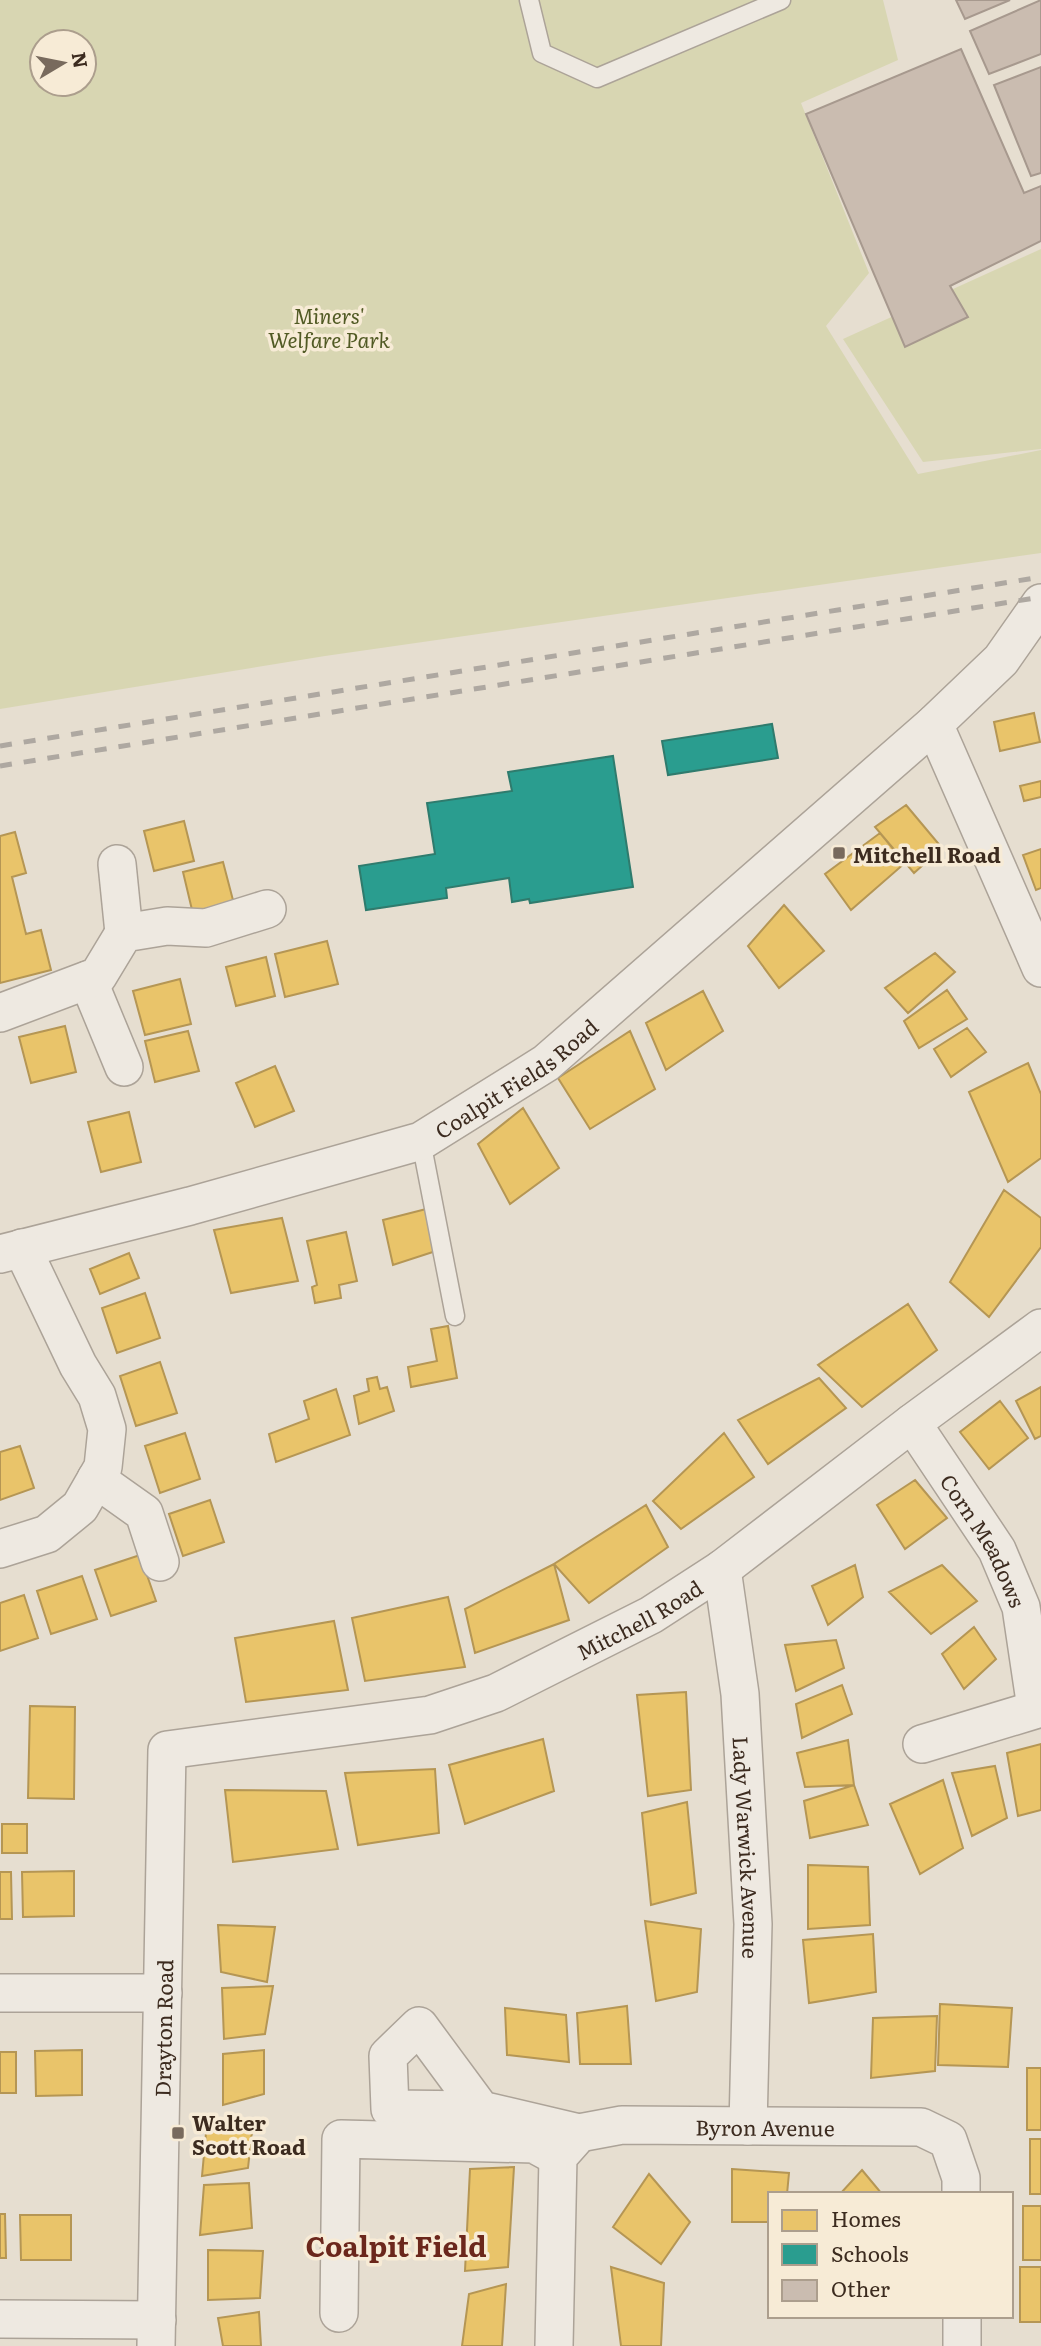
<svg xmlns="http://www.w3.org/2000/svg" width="1041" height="2346" font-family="Literata,serif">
	<rect width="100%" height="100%" fill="#e6ded0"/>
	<!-- green -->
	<path fill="#d8d6b2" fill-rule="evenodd" d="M0 0H883L898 60 801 103 869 273 826 326 918 474 1041 450V553L325 656 0 709ZM42 42H84V84H42Z
		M1041 249V449L923 462 843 339Z"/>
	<!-- homes -->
	<path fill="#e9c46a" stroke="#b59654" stroke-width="2" d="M1034 713 1040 742 1000 751 994 722Z
		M1041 781V797L1024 801 1020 786Z
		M906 805 942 848 914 873 875 827Z
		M184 821 194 861 154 871 144 831Z
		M15 832 26 873 12 877 26 934 41 930 51 970 0 983V836Z
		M880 833 905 863 851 910 825 874Z
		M1041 849V888L1036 890 1023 855Z
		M223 862 234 904 193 914 183 872Z
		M784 905 824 951 779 988 748 946Z
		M327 941 338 984 285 997 275 954Z
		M935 953 955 972 908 1013 885 988Z
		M266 957 275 996 236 1006 226 967Z
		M180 979 191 1024 145 1035 133 991Z
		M947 990 967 1019 919 1048 904 1021Z
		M703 991 723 1031 666 1070 646 1023Z
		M65 1026 76 1072 31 1083 19 1037Z
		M967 1028 986 1052 951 1077 934 1049Z
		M188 1031 199 1071 155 1082 145 1041Z
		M630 1031 655 1089 590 1129 558 1078Z
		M1028 1063 1041 1094V1158L1008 1182 969 1092Z
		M275 1066 294 1111 255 1127 236 1083Z
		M523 1108 559 1168 510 1204 478 1144Z
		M129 1112 141 1162 101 1172 88 1122Z
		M1004 1190 1041 1218V1247L989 1317 950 1282Z
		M434 1207 442 1249 393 1265 383 1220Z
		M282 1218 298 1281 231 1293 214 1230Z
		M346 1232 357 1281 339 1285 341 1298 315 1303 312 1287 317 1285 307 1241Z
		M129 1253 139 1278 100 1294 90 1269Z
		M145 1293 160 1338 117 1353 102 1308Z
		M908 1304 937 1350 862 1407 818 1365Z
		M448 1326 457 1378 411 1387 408 1367 437 1361 431 1329Z
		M160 1362 177 1413 136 1426 120 1376Z
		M377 1377 380 1389 387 1387 394 1411 359 1424 354 1396 369 1391 367 1379Z
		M819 1378 846 1408 768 1464 738 1420Z
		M1041 1387V1436L1035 1439 1016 1401Z
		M336 1389 350 1435 276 1462 269 1434 309 1419 304 1401Z
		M1000 1401 1028 1438 989 1469 960 1432Z
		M185 1433 200 1479 160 1493 145 1446Z
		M724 1433 754 1477 681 1529 653 1501Z
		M20 1446 34 1488 0 1500V1452Z
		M915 1480 947 1518 905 1549 877 1505Z
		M210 1500 224 1542 183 1556 169 1514Z
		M646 1505 668 1547 589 1603 554 1564Z
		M140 1555 156 1601 111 1616 95 1570Z
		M554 1564 569 1620 475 1653 465 1609Z
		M855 1565 863 1597 828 1625 812 1586Z
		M942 1565 977 1601 931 1634 889 1592Z
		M82 1576 97 1619 51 1634 37 1591Z
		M24 1595 38 1638 0 1651V1603Z
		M448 1597 465 1667 365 1681 352 1618Z
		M334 1621 348 1690 246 1702 235 1638Z
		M974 1627 996 1659 964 1689 942 1654Z
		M836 1640 844 1668 796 1691 785 1645Z
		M842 1685 852 1714 802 1738 796 1704Z
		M686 1692 691 1790 648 1796 637 1695Z
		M30 1706 75 1707 74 1799 28 1798Z
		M543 1739 554 1791 465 1824 449 1765Z
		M848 1740 854 1785 805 1787 797 1753Z
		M1041 1744V1810L1018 1816 1007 1753Z
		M995 1766 1007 1818 972 1836 952 1773Z
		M435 1769 439 1833 358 1845 345 1773Z
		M943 1780 963 1848 920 1874 890 1804Z
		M854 1785 868 1825 810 1838 804 1801Z
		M225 1790 326 1791 338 1849 233 1862Z
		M687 1802 696 1893 651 1905 642 1813Z
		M2 1824H27V1853H2Z
		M808 1865 868 1867 870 1925 808 1929Z
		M74 1871V1916L23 1917 22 1872Z
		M0 1872H11L12 1919H0Z
		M645 1921 701 1929 697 1992 656 2001Z
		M218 1925 275 1927 267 1982 221 1972Z
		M873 1934 876 1992 809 2003 803 1940Z
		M273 1986 265 2034 224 2039 222 1988Z
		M940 2004 1012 2008 1008 2067 938 2065Z
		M627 2006 631 2064H580L577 2013Z
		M505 2008 566 2015 569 2062 507 2055Z
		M937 2016 935 2071 871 2078 873 2018Z
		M82 2050V2095L36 2096 35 2051Z
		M264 2050V2094L223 2105V2054Z
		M0 2052H16V2093H0Z
		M1027 2068H1041V2130H1027Z
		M207 2122H253L248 2168 202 2176Z
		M1030 2139H1041V2194H1030Z
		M514 2167 508 2267 465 2271 470 2169Z
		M732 2169 789 2173 787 2194H770V2222H732Z
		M862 2170 882 2194H840Z
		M649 2174 690 2222 661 2264 613 2227Z
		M249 2183 252 2228 200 2235 204 2185Z
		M1023 2206H1041V2260H1023Z
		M0 2214H5L6 2258H0Z
		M20 2215H71V2260H21Z
		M208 2250 263 2251 260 2298 208 2300Z
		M611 2267 664 2283 661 2346H621Z
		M1020 2267H1041V2322H1020Z
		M506 2284 502 2346H462L469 2294Z
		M259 2312 261 2346H223L218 2318Z"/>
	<!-- schools -->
	<path fill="#2a9d8f" stroke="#2f7b6d" stroke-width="2" d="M772 724 778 758 668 775 662 741Z
		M613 756 633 887 530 903 529 899 512 902 509 878 446 888 447 898 366 910 359 866 435 854 427 803 512 791 508 772Z"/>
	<!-- building -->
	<path fill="#cabcb0" stroke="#a7998e" stroke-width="2" d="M956 0H1010L965 19Z
		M1041 0V54L989 74 970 31Z
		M961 49 1024 193 1041 186V241L950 286 968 317 905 347 806 114Z
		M1041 67V173L1031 176 994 85Z"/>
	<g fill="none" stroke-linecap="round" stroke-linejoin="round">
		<!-- service casing -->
		<g stroke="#aca398" stroke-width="21">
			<path id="service" d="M529 0 542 53 597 78 781 0
				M421 1141 455 1316"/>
		</g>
		<!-- minor casing -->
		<g stroke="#aca398" stroke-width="40">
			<g id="minor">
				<path d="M934 724 1041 968"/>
				<path d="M117 864 124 933"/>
				<path d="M88 980 124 1067"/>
				<path d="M0 1013 98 976 124 933 167 926 206 928 267 909"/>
				<path id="s1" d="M0 1254 190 1206 421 1141 546 1063 934 724 1001 660 1041 603"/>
				<path id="s2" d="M912 1423 997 1550 1021 1607 1036 1708"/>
				<path d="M96 1479 144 1513 160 1562"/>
				<path d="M0 1549 47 1534 80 1507 103 1467 107 1429 97 1396 78 1365 22 1248"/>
				<path id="s3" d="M722 1569 740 1694 753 1924 748 2126"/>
				<path d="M922 1744 1041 1708"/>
				<path d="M0 1993H163"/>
				<path id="s4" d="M481 2110 390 2109 388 2056 419 2026 481 2110 579 2133 622 2125 921 2127 948 2140 961 2178V2194"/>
				<path d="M339 2313 341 2139 534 2144 558 2157"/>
				<path d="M962 2316V2346"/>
				<path d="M0 2319 157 2320"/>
				<path id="s5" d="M156 2346 167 1750 430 1715 496 1693 651 1615 722 1569 912 1423 1041 1328"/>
				<path d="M554 2346 558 2157 574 2139"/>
			</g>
		</g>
		<!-- service -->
		<use href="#service" stroke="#eee9e1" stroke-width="18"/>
		<!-- minor -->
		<use href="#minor" stroke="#eee9e1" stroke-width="37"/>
		<!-- rail -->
		<path stroke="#aea8a1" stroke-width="5" stroke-dasharray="12 12" stroke-linecap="butt" d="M0 746 1041 577
			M0 766 1041 597"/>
	</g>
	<!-- markers -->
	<g fill="#786a5d" stroke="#f7ebd6" stroke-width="2.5">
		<rect x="832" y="846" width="14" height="14" rx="3.5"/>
		<rect x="171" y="2126" width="14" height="14" rx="3.5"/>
	</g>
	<g text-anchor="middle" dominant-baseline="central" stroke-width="7" stroke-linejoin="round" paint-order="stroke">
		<!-- park labels -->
		<g font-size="21" font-style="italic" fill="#515a24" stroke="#f7ebd6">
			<text x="329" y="314">Miners'<tspan x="329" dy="24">Welfare Park</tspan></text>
		</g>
		<!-- poi labels -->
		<g font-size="21" font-weight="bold" fill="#3c2b1f" stroke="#f7ebd6" text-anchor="start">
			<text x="853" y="853">Mitchell Road</text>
			<text x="192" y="2121">Walter<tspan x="192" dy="24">Scott Road</tspan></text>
		</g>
		<!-- street labels -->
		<g font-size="21" fill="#3c2b1f" stroke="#f7ebd6">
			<text stroke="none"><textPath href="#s1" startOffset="550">Coalpit Fields Road</textPath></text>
			<text stroke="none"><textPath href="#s2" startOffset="138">Corn Meadows</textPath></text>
			<text stroke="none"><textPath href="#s5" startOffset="1092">Mitchell Road</textPath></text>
			<text stroke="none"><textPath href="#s3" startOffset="280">Lady Warwick Avenue</textPath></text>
			<text stroke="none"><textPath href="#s5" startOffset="318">Drayton Road</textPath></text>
			<text stroke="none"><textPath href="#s4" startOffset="579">Byron Avenue</textPath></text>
		</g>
		<!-- district labels -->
		<g font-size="28" font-weight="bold" fill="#6b271c" stroke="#f7ebd6">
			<text x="396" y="2245">Coalpit Field</text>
		</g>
	</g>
	<!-- legend -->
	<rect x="768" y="2192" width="245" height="126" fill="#f7ebd6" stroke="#ac9e8d" stroke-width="2"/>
	<rect x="782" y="2210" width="35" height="21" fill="#e9c46a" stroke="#ac9e8d" stroke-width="2"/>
	<text x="831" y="2227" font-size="21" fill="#3c2b1f">Homes</text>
	<rect x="782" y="2244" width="35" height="21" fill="#2a9d8f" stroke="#ac9e8d" stroke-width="2"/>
	<text x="831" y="2262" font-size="21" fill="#3c2b1f">Schools</text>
	<rect x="782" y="2280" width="35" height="21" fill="#cabcb0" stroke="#ac9e8d" stroke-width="2"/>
	<text x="831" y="2297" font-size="21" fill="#3c2b1f">Other</text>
	<!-- north arrow -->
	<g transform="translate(63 63) rotate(80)"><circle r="33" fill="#f7ebd6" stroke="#ac9e8d" stroke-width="2"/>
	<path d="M0-5L12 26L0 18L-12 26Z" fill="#786a5d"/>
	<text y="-10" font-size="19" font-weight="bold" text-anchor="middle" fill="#3c2b1f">N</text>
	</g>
</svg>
